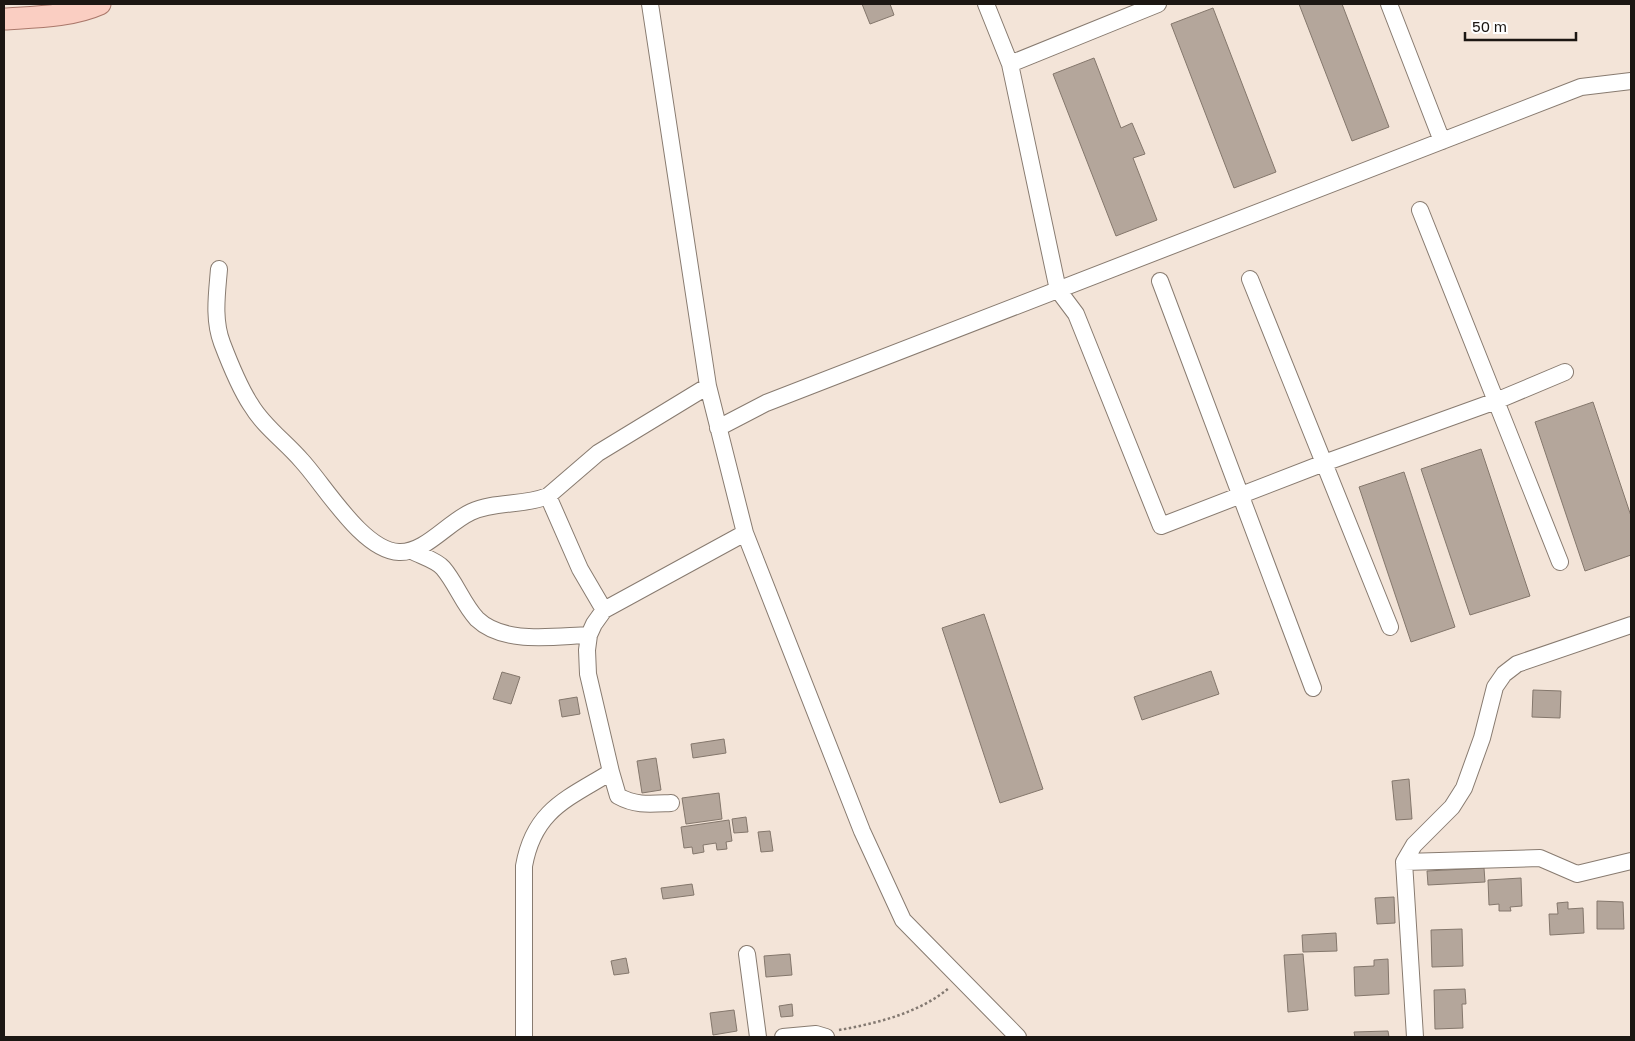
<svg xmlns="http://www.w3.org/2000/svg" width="1635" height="1041" font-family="'Golos Text',sans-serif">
	<rect width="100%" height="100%" fill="#f3e4d8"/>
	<!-- building -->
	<path fill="#b4a69b" stroke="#84776c" d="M862 4H890L894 15 870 24Z
		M1299 4H1342L1389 127 1352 141Z
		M1213 8 1276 172 1234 188 1171 24Z
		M1094 58 1121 128 1132 123 1145 154 1133 158 1157 220 1116 236 1053 74Z
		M1593 402 1631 516V555L1585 571 1535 422Z
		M1481 449 1530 596 1470 615 1421 469Z
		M1404 472 1455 627 1411 642 1359 487Z
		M984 614 1043 789 1000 803 942 628Z
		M1211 671 1219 694 1142 720 1134 697Z
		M502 672 520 677 511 704 493 699Z
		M1533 690 1561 691 1560 718 1532 717Z
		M577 697 580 714 562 717 559 700Z
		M724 739 726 753 693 758 691 744Z
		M656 758 661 790 642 793 637 761Z
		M1409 779 1412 819 1396 820 1392 781Z
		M719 793 722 819 686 824 682 798Z
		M746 817 748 832 734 833 732 819Z
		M729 820 732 841 726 842 727 849 717 850 716 843 703 845 704 852 693 854 692 847 684 848 681 827Z
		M770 831 773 851 761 852 758 832Z
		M1484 868 1485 882 1428 885 1427 871Z
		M1521 878 1522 906 1510 907 1511 911H1499V904L1489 905 1488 880Z
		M692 884 694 895 663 899 661 888Z
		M1394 897 1395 923 1377 924 1375 898Z
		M1597 901 1623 902 1624 929H1597Z
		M1568 902V909L1583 908 1584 933 1550 935 1549 914H1558L1557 903Z
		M1462 929 1463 966 1432 967 1431 930Z
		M1336 933 1337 951 1303 952 1302 935Z
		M790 954 792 975 766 977 764 956Z
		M1303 954 1308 1010 1288 1012 1284 955Z
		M626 958 629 973 614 975 611 961Z
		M1388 959 1389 994 1355 996 1354 967 1374 966V960Z
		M1465 989 1466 1004H1462L1463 1028 1435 1029 1434 990Z
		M792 1004 793 1016 781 1017 779 1006Z
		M734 1010 737 1031 713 1035 710 1013Z
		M1388 1031 1389 1037H1355L1354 1032Z"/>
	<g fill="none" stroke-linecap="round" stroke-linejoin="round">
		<!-- minor casing -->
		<g stroke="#887b70" stroke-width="18">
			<path id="minor" d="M650 4 708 386 745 533 862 831 903 920 1018 1037
				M986 4 1010 64 1058 290 1076 314 1161 526 1324 463 1496 401 1565 372
				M1389 4 1442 141
				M1010 64 1158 4
				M1420 210 1560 562
				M219 269C217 294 213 319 222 343 230 364 239 387 251 405 264 427 286 442 302 461 325 486 363 551 399 552 425 553 447 523 471 512 495 501 523 506 548 496L598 453 708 386
				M1250 279 1390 627
				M1160 281 1313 688
				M718 428 766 403 1581 87 1631 81
				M548 496 580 569 604 610
				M412 551C421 556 436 560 443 568 456 583 463 604 477 619 504 645 555 636 589 635
				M611 772 618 796C636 806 650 804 671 803
				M1404 862 1414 845 1452 807 1464 788 1482 738 1495 687 1504 674 1517 664 1631 625
				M747 954 758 1037
				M524 1037V866C534 810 567 799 611 772L588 674 587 650 589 635 594 624 604 610 745 533
				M783 1037 816 1034 826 1037
				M1415 1037 1404 862 1540 858 1577 874 1631 861"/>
		</g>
		<!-- major casing -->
		<g stroke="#aa786b" stroke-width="23">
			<path id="major" d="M4 19C35 17 71 17 100 4"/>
		</g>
		<!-- path -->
		<path stroke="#837971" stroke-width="2.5" stroke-dasharray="2.5 2.5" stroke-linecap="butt" d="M839 1030C878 1023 919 1013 949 988"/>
		<!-- minor -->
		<use href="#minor" stroke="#fff" stroke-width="16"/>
		<!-- major -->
		<use href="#major" stroke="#facec2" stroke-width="21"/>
	</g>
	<!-- border -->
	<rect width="1635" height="1041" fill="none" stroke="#1c1713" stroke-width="10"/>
	<!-- scale -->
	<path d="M1465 32v8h111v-8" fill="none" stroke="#1c1713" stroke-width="2.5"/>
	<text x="1472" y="32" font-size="15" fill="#1c1713" stroke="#ffffff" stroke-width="4" paint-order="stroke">50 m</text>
</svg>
